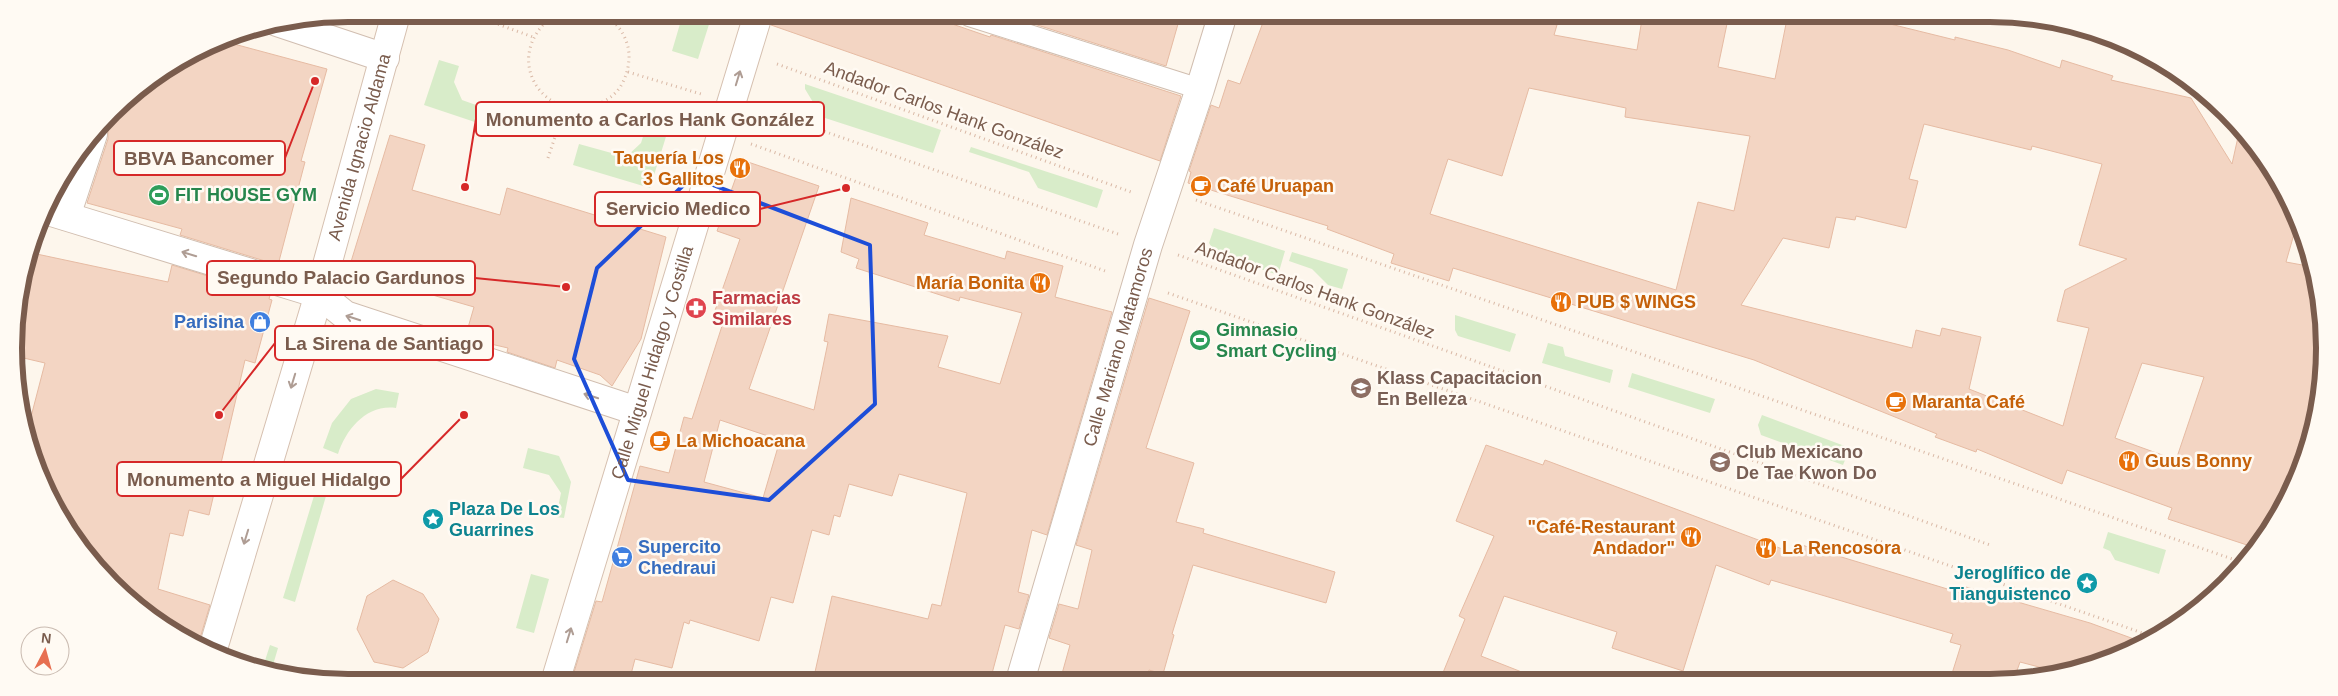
<svg xmlns="http://www.w3.org/2000/svg" width="2338" height="696" font-family="Arial,sans-serif">
	<rect width="100%" height="100%" fill="#fdf6ec"/>
	<!-- green -->
	<path fill="#d8ecc9" d="M331 15 327 28 296 19Z
		M680 15H712L698 59 672 51 682 17Z
		M439 60 459 66 454 82 462 100 516 119 511 134 424 105Z
		M805 84 941 130 933 153 822 117 805 89Z
		M648 121 669 127 650 188 573 165 579 144 626 157 641 143Z
		M971 147 1103 190 1097 208 1038 188 1029 172 969 152Z
		M1214 228 1285 251 1278 275 1216 254 1209 243Z
		M1292 252 1348 269 1342 289 1328 285 1312 269 1289 261Z
		M1455 315 1516 334 1510 352 1458 336 1455 330Z
		M1548 343 1563 347 1565 356 1613 370 1610 383 1542 363Z
		M1632 373 1715 399 1710 413 1628 387Z
		M376 389 399 393 396 408C367 404 346 429 338 454L323 448 332 423 351 399Z
		M1762 415 1850 448 1843 465 1761 435 1758 425Z
		M528 448 559 456 571 482 564 518 556 517 561 493 549 475 523 468Z
		M320 476 331 479 295 602 283 598Z
		M2108 532 2166 550 2159 574 2115 560 2110 551 2103 548Z
		M531 574 549 579 534 633 516 628Z
		M270 645 278 648 273 665 276 674 262 670Z"/>
	<!-- building -->
	<path fill="#f3d5c3" stroke="#e6bba3" fill-rule="evenodd" d="M773 15 929 16 990 37 991 35 1181 96 1160 161 771 25Z
		M1009 16 1126 17H1180L1166 66Z
		M1265 17 1528 18 1557 25 1554 35 1637 50 1642 19H1728L1718 67 1775 79 1787 19 1874 20 1955 40V37L2008 50 2060 68 2062 60 2113 76 2111 80 2191 98 2232 164 2240 128 2268 163 2298 220 2286 262 2313 267 2318 283 2323 333 2315 359 2323 361 2318 413 2280 515 2253 547 2168 519 2172 508 2067 470 2062 484 1977 449 1976 452 1935 437 1937 434 1754 360 1453 268 1449 281 1391 263 1394 254 1327 229 1328 226 1188 183 1191 172 1189 171 1211 105 1219 108 1228 80 1240 84ZM1529 88 1626 108 1625 117 1750 136 1734 211 1698 202 1676 290 1430 214 1448 159 1502 176ZM1924 124 2031 150 2032 146 2102 164 2079 245 2127 259 2065 290 2057 321 2089 328 2063 426 1969 389 1981 337 1942 328 1940 336 1916 330 1912 348 1741 305 1783 238 1829 248 1836 217 1855 220 1856 216 1906 228 1918 181 1909 179ZM2142 363 2204 377 2176 460 2115 438Z
		M219 40 327 69 301 161 305 162 278 265 180 235 182 229 87 203 108 139V130L103 123 127 97Z
		M390 135 425 145 412 190 500 215 507 188 666 237 641 339 612 386 600 375 557 360 555 368 507 352 508 348 465 338 474 307 384 281 381 289 346 278Z
		M742 160 819 186 749 389 814 410 828 342 824 341 829 314 948 336 938 367 1000 384 1022 313 960 297 959 301 856 268 859 259 841 252 851 198 928 223 924 235 1005 259 1007 251 1063 266 1055 297 1112 312 1047 535 1032 530 1018 592 1029 595 1019 629 1005 625 990 681H813L832 596 928 619 932 604 941 606 967 493 899 474 892 496 849 484 840 517 834 515 829 535 812 530 793 603 771 597 759 641 690 620 689 624 684 622 672 668 635 659 629 682H571L596 601 602 602 640 466 669 473 684 417 692 419 722 326 711 322 740 239 717 231ZM720 420 780 440 763 498 704 482Z
		M32 253 168 282 172 265 270 295 269 299 272 300 255 363 245 360 209 515 189 510 183 536 170 533 158 589 210 605 198 645 163 626 112 585 70 534 26 436 45 363 15 356 17 305Z
		M1149 298 1190 311 1146 448 1194 463 1176 522 1204 529 1203 533 1335 572 1326 603 1193 565 1172 634 1174 635 1163 674 1149 670 1146 681H1060L1070 645 1049 638 1059 604 1078 609 1092 550 1076 545Z
		M1486 445 1543 465 1545 460 1793 553 1795 543 1964 594 1966 587 2090 623 2145 643 2138 648 2058 672 2020 662 2014 679 1950 680 1961 645 1950 642 1953 634 1771 580 1769 585 1716 565 1683 671 1612 648 1617 632 1504 596 1481 656 1537 678V680H1440L1465 619 1459 616 1494 536 1456 521Z
		M393 580 423 594 439 619 428 652 403 668 374 662 357 629 367 596Z"/>
	<g fill="none" stroke-linecap="round" stroke-linejoin="round">
		<!-- lane casing -->
		<g stroke="#d1beb0" stroke-width="22">
			<path id="lane" d="M969 16 1200 89"/>
		</g>
		<!-- street casing -->
		<g stroke="#d1beb0" stroke-width="30">
			<g id="street">
				<path d="M277 22 385 58"/>
				<path d="M45 210 319 294 345 315 637 411"/>
				<path d="M66 216 93 134"/>
				<path id="s1" d="M1020 681 1148 245 1200 89 1222 17"/>
			</g>
		</g>
		<!-- secondary casing -->
		<g stroke="#d6c0b0" stroke-width="30">
			<g id="secondary">
				<path id="s2" d="M212 652 319 294 396 14"/>
				<path id="s3" d="M555 682 758 15"/>
			</g>
		</g>
		<!-- path -->
		<path stroke="#d9b8a5" stroke-width="3" stroke-dasharray="1 4" stroke-linecap="butt" d="M470 14 533 37
			M554 15C495 59 550 133 606 100 621 92 628 75 629 59 630 41 619 22 603 15
			M777 64 1131 192
			M628 72 701 94
			M763 110 1118 234
			M751 144 1108 272
			M548 158 565 107
			M1196 200 2241 562
			M1178 255 1990 545
			M1168 293 2154 637"/>
		<!-- lane -->
		<use href="#lane" stroke="#fff" stroke-width="20"/>
		<!-- street -->
		<use href="#street" stroke="#fff" stroke-width="28"/>
		<!-- secondary -->
		<use href="#secondary" stroke="#fff" stroke-width="28"/>
	</g>
	<!-- one-way arrows -->
	<defs><path id="oneway-shaft" d="M-6 0H5M1.5-3L5.5 0L1.5 3" fill="none" stroke-width="1.6" stroke-linecap="round" stroke-linejoin="round" transform="scale(1.25)"/></defs>
	<g stroke="#af9d94">
		<use href="#oneway-shaft" transform="translate(738 78) rotate(-73)"/>
		<use href="#oneway-shaft" transform="translate(189 254) rotate(-163)"/>
		<use href="#oneway-shaft" transform="translate(353 318) rotate(-162)"/>
		<use href="#oneway-shaft" transform="translate(293 381) rotate(107)"/>
		<use href="#oneway-shaft" transform="translate(591 396) rotate(-162)"/>
		<use href="#oneway-shaft" transform="translate(246 537) rotate(107)"/>
		<use href="#oneway-shaft" transform="translate(569 635) rotate(-73)"/>
	</g>
	<!-- marked area -->
	<path fill="none" stroke="#1d4ed8" stroke-width="4" stroke-linejoin="round" d="M692 177 870 245 875 404 769 500 628 480 574 359 597 268Z"/>
	<!-- icons -->
	<defs>
		<g id="restaurant-disc" transform="scale(1.125)"><circle r="9.5" fill="#e8710a" stroke="#fffaf3"/><path d="M-5-6h1v4h1v-4h1v4h1v-4h1v5L-1.5 .5V6h-2V.5L-5-1ZM5-6V6H3V1.5H1.5Q1.5-4 5-6Z" fill="#fff"/></g>
		<g id="cafe-disc" transform="scale(1.125)"><circle r="9.5" fill="#e8710a" stroke="#fffaf3"/><path d="M-5.5-4.5H6V0H3Q3 3.5 0 3.5H-2.5Q-5.5 3.5-5.5 0ZM3-3.2v2h1.7v-2ZM-6 4.5H4V6H-6Z" fill="#fff"/></g>
		<g id="stadium-disc" transform="scale(1.125)"><circle r="9.5" fill="#2e9e5b" stroke="#fffaf3"/><path d="M0-5a6.5 5 0 1 0 0 10a6.5 5 0 1 0 0-10ZM-3.5-1.8h7v3.6h-7Z" fill="#fff"/></g>
		<g id="pharmacy-disc" transform="scale(1.125)"><circle r="9.5" fill="#e0444e" stroke="#fffaf3"/><path d="M-2-6h4v4h4v4h-4v4h-4v-4h-4v-4h4Z" fill="#fff"/></g>
		<g id="shop-disc" transform="scale(1.125)"><circle r="9.5" fill="#3f7fe0" stroke="#fffaf3"/><path d="M-5-2.5h2.3a2.7 3.5 0 0 1 5.4 0H5L5.5 6h-11ZM-1.5-2.5h3a1.5 2.3 0 0 0-3 0Z" fill="#fff"/></g>
		<g id="university-disc" transform="scale(1.125)"><circle r="9.5" fill="#8d6e63" stroke="#fffaf3"/><path d="M0-5L7-2L0 1L-7-2ZM-4 1L0 2.5L4 1V4Q0 6-4 4Z" fill="#fff"/></g>
		<g id="school-disc" transform="scale(1.125)"><circle r="9.5" fill="#8d6e63" stroke="#fffaf3"/><path d="M0-5L7-2L0 1L-7-2ZM-4 1L0 2.5L4 1V4Q0 6-4 4Z" fill="#fff"/></g>
		<g id="sight-disc" transform="scale(1.125)"><circle r="9.5" fill="#0f9aa8" stroke="#fffaf3"/><path d="M0-6L1.8-2.2L6-1.7L2.9 1.2L3.7 5.4L0 3.3L-3.7 5.4L-2.9 1.2L-6-1.7L-1.8-2.2Z" fill="#fff"/></g>
		<g id="supermarket-disc" transform="scale(1.125)"><circle r="9.5" fill="#3f7fe0" stroke="#fffaf3"/><path d="M-6-5.5h2.5l.6 2H6L4.5 2H-2.5L-4.4-4H-6ZM-1.5 3.2a1.3 1.3 0 1 0 .1 0ZM3 3.2a1.3 1.3 0 1 0 .1 0Z" fill="#fff"/></g>
	</defs>
	<g fill-rule="evenodd">
		<use href="#restaurant-disc" x="740" y="168"/>
		<use href="#cafe-disc" x="1201" y="186"/>
		<use href="#stadium-disc" x="159" y="195"/>
		<use href="#restaurant-disc" x="1040" y="283"/>
		<use href="#restaurant-disc" x="1561" y="302"/>
		<use href="#pharmacy-disc" x="696" y="308"/>
		<use href="#shop-disc" x="260" y="322"/>
		<use href="#stadium-disc" x="1200" y="340"/>
		<use href="#university-disc" x="1361" y="388"/>
		<use href="#cafe-disc" x="1896" y="402"/>
		<use href="#cafe-disc" x="660" y="441"/>
		<use href="#restaurant-disc" x="2129" y="461"/>
		<use href="#school-disc" x="1720" y="462"/>
		<use href="#sight-disc" x="433" y="519"/>
		<use href="#restaurant-disc" x="1691" y="537"/>
		<use href="#restaurant-disc" x="1766" y="548"/>
		<use href="#supermarket-disc" x="622" y="557"/>
		<use href="#sight-disc" x="2087" y="583"/>
	</g>
	<g text-anchor="middle" dominant-baseline="central" stroke-width="5" stroke-linejoin="round" paint-order="stroke">
		<!-- street labels -->
		<g font-size="18" fill="#7a5c4d" stroke="#fffaf3">
			<text transform="translate(944 110) rotate(20)">Andador Carlos Hank González</text>
			<text stroke="none"><textPath href="#s2" startOffset="526">Avenida Ignacio Aldama</textPath></text>
			<text transform="translate(1315 290) rotate(20)">Andador Carlos Hank González</text>
			<text stroke="none"><textPath href="#s1" startOffset="348">Calle Mariano Matamoros</textPath></text>
			<text stroke="none"><textPath href="#s3" startOffset="334">Calle Miguel Hidalgo y Costilla</textPath></text>
		</g>
		<!-- food labels -->
		<g font-size="18" font-weight="bold" fill="#c56008" stroke="#fffaf3" text-anchor="start">
			<text x="724" y="158" text-anchor="end">Taquería Los<tspan x="724" dy="21">3 Gallitos</tspan></text>
			<text x="1217" y="186">Café Uruapan</text>
			<text x="1024" y="283" text-anchor="end">María Bonita</text>
			<text x="1577" y="302">PUB $ WINGS</text>
			<text x="1912" y="402">Maranta Café</text>
			<text x="676" y="441">La Michoacana</text>
			<text x="2145" y="461">Guus Bonny</text>
			<text x="1675" y="527" text-anchor="end">"Café-Restaurant<tspan x="1675" dy="21">Andador"</tspan></text>
			<text x="1782" y="548">La Rencosora</text>
		</g>
		<!-- leisure labels -->
		<g font-size="18" font-weight="bold" fill="#27864d" stroke="#fffaf3" text-anchor="start">
			<text x="175" y="195">FIT HOUSE GYM</text>
			<text x="1216" y="330">Gimnasio<tspan x="1216" dy="21">Smart Cycling</tspan></text>
		</g>
		<!-- health labels -->
		<g font-size="18" font-weight="bold" fill="#be3a42" stroke="#fffaf3" text-anchor="start">
			<text x="712" y="298">Farmacias<tspan x="712" dy="21">Similares</tspan></text>
		</g>
		<!-- shop labels -->
		<g font-size="18" font-weight="bold" fill="#366cbe" stroke="#fffaf3" text-anchor="end">
			<text x="244" y="322">Parisina</text>
			<text x="638" y="547" text-anchor="start">Supercito<tspan x="638" dy="21">Chedraui</tspan></text>
		</g>
		<!-- education labels -->
		<g font-size="18" font-weight="bold" fill="#785e54" stroke="#fffaf3" text-anchor="start">
			<text x="1377" y="378">Klass Capacitacion<tspan x="1377" dy="21">En Belleza</tspan></text>
			<text x="1736" y="452">Club Mexicano<tspan x="1736" dy="21">De Tae Kwon Do</tspan></text>
		</g>
		<!-- culture labels -->
		<g font-size="18" font-weight="bold" fill="#0d838f" stroke="#fffaf3" text-anchor="start">
			<text x="449" y="509">Plaza De Los<tspan x="449" dy="21">Guarrines</tspan></text>
			<text x="2071" y="573" text-anchor="end">Jeroglífico de<tspan x="2071" dy="21">Tianguistenco</tspan></text>
		</g>
	</g>
	<!-- crop -->
	<path d="M0 0H2338V696H0ZM348 22H1990A326 326 0 0 1 2316 348V348A326 326 0 0 1 1990 674H348A326 326 0 0 1 22 348V348A326 326 0 0 1 348 22Z" fill="#fffaf3" fill-rule="evenodd"/>
	<path fill="none" stroke="#7a5c4d" stroke-width="6" d="M348 22H1990A326 326 0 0 1 2316 348V348A326 326 0 0 1 1990 674H348A326 326 0 0 1 22 348V348A326 326 0 0 1 348 22Z"/>
	<!-- callouts -->
	<path fill="none" stroke="#d62828" stroke-width="2" d="M465 187L476 119M315 81L285 158M846 188L760 209M566 287L475 278M219 415L275 343M464 415L401 479"/>
	<g fill="#d62828" stroke="#fffaf3" stroke-width="2">
		<circle cx="465" cy="187" r="5"/>
		<circle cx="315" cy="81" r="5"/>
		<circle cx="846" cy="188" r="5"/>
		<circle cx="566" cy="287" r="5"/>
		<circle cx="219" cy="415" r="5"/>
		<circle cx="464" cy="415" r="5"/>
	</g>
	<g fill="#fffaf3" stroke="#d62828" stroke-width="2">
		<rect x="476" y="102" width="348" height="34" rx="5"/>
		<rect x="114" y="141" width="171" height="34" rx="5"/>
		<rect x="595" y="192" width="165" height="34" rx="5"/>
		<rect x="207" y="261" width="268" height="34" rx="5"/>
		<rect x="275" y="326" width="218" height="34" rx="5"/>
		<rect x="117" y="462" width="284" height="34" rx="5"/>
	</g>
	<g font-size="19" text-anchor="middle" font-weight="bold" fill="#7a5c4d">
		<text x="650" y="126">Monumento a Carlos Hank González</text>
		<text x="199" y="165">BBVA Bancomer</text>
		<text x="678" y="215">Servicio Medico</text>
		<text x="341" y="284">Segundo Palacio Gardunos</text>
		<text x="384" y="350">La Sirena de Santiago</text>
		<text x="259" y="486">Monumento a Miguel Hidalgo</text>
	</g>
	<!-- north arrow -->
	<g transform="translate(45 651) rotate(6)"><circle r="24" fill="#fffaf3" stroke="#cabbb1"/>
	<path d="M0-4L9 19L0 12L-9 19Z" fill="#e76f51"/>
	<text y="-8" font-size="14" font-weight="bold" text-anchor="middle" fill="#7a5c4d">N</text>
	</g>
</svg>
